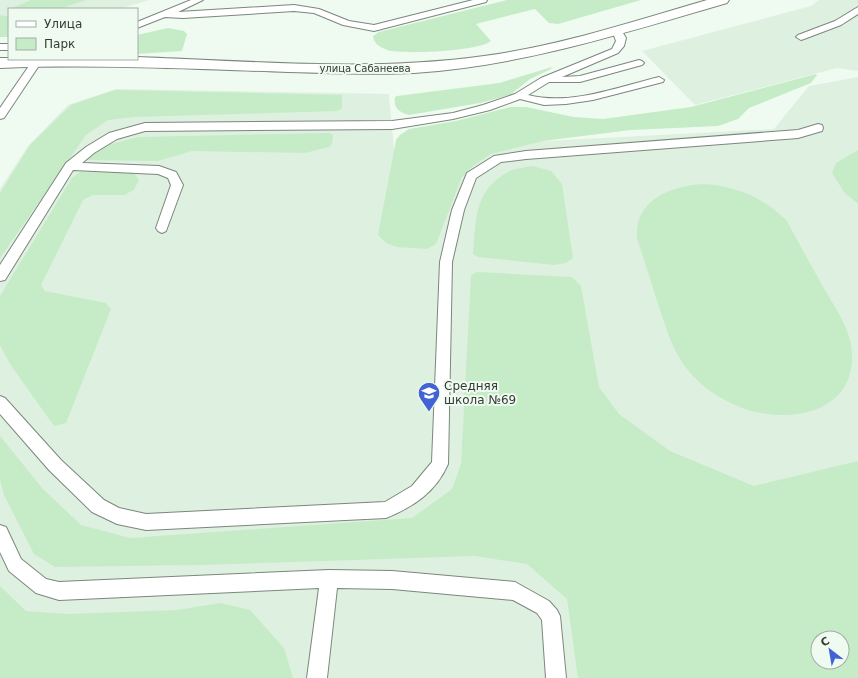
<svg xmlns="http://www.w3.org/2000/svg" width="858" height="678" font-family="'DejaVu Sans',sans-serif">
	<rect width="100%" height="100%" fill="#effbf0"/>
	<!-- built -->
	<path fill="#def0df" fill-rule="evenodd" d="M0 0H149L120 9H9V33H0Z
		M819 0H858V71L837 68 695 105 642 51 811 6Z
		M858 77V678H0V189L28 146 68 105 116 89 389 94 394 149 774 129 809 86ZM818 638H842V662H818Z"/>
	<!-- green -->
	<path fill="#c5ecc7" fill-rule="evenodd" d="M31 0H86L59 9H10Z
		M507 0H641L558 24 549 23 535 9 476 24 491 41C480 51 402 55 387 50 380 47 374 44 373 36L379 32Z
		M0 15 9 17V37H0Z
		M168 28 184 31 187 34 182 51 137 54V35Z
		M552 67 551 69 530 79 510 95 480 103 409 115C399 112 393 108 395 97L397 96 499 83Z
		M816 74 817 75 811 83 749 108 738 119 718 126 631 130 543 141 491 154 473 166 462 177 436 244 427 249 397 247 386 243 378 235 396 140 400 135 409 129 456 121 510 107H526L574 117 603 119 691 107Z
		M115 90 342 95V108L337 111 133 117 108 120 86 135 0 258V193L30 145 71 105Z
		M330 133 333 135 332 144 329 147 305 153 192 151 158 161 88 160 90 157 108 145 138 137Z
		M858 150V204L844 192 832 173 836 163Z
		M533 166 551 171 562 184 573 258 566 263 554 265 478 257 473 254C476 218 474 188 512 170 518 168 526 167 533 166Z
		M80 172 134 173 139 180 134 190 124 195H93L83 200 41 285 45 291 106 303 111 309 66 423 54 426 10 364 0 345V296L72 178Z
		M702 184C734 185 765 198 787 221 799 244 812 267 825 290 836 309 851 330 852 353 855 413 790 424 745 409 723 401 702 388 688 370 672 351 666 327 658 304 651 282 644 260 637 238 634 200 671 186 702 184Z
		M477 272 572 277 581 286 599 387 619 414 670 451 754 486 858 461V678H578L567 599 527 564 475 556 201 565 55 567 34 554 4 495 0 480V436L43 489 81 525 130 538 412 518 452 489 461 464 471 275ZM818 638H842V662H818Z
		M0 586 26 611 67 614 177 610 221 603 250 610 284 648 293 678H0Z"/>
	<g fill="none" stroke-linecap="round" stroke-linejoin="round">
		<!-- lane casing -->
		<g stroke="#7c867d" stroke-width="2">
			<path id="lane" d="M191 0H203L178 12 294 5 319 9 349 21 374 25 473 0H487L486 2 374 31 343 25 314 13 294 11 183 18 165 17 137 28V22Z
				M858 7V14L841 25 804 39 801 40 796 37 798 35 835 21Z
				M617 27 620 28 626 38 624 46 618 53 562 77 580 76 639 60 642 61 644 63 642 65 580 82H549L528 95C571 106 617 87 659 77L664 80 663 82 593 100 566 104 544 105 520 99 490 110 453 119 392 129 145 131 117 139 94 153 82 163 159 166 176 172 183 185 166 231 162 233 158 231 156 228 171 185 168 178 158 174 73 170 5 280 0 281V265L66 163 86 147 109 133 145 123 392 121 453 113 483 105 515 94 541 78 612 49 616 41 612 30Z
				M0 44H9V50H0Z
				M35 59H48L40 64 4 118 0 119V108L33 60Z
				M818 124 822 125 823 128 822 131 798 138 526 159 501 162 476 178 464 210 452 262 448 464C436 492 413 507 386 518L146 530 117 524 92 512 49 470 0 414V396L5 398 61 460 104 500 119 508 146 514 385 502 412 486 432 462 440 262 452 210 467 173 494 156 526 151 798 130Z
				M0 525 6 527 21 559 46 579 59 582 329 570 392 571 515 582 549 601 557 610 560 616 566 678H546L542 620 537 613 513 600 392 589 337 588 327 678H307L319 588 59 600 36 593 9 571 0 552Z"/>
		</g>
		<!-- secondary casing -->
		<g stroke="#7c867d" stroke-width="2">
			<path id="secondary" d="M707 0H729L727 3C624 33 522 66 414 73 372 75 330 73 288 72 192 69 96 64 0 68V58H9L137 59V57C253 61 369 72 484 56 560 46 634 21 707 0Z"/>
		</g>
		<!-- lane -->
		<use href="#lane" fill="#fff" fill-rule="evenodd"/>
		<!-- secondary -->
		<use href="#secondary" fill="#fff" fill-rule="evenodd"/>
	</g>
	<!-- icons -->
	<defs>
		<g id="school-pin" transform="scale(1.15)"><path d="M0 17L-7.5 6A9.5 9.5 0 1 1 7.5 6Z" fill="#4263d5" stroke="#effbf0"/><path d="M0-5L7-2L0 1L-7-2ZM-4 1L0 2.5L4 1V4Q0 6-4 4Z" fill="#fff"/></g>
	</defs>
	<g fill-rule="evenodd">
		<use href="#school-pin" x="429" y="393"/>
	</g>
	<g text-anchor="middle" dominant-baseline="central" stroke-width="4" stroke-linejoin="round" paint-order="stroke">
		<!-- far-street labels -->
		<g font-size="10" fill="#363a36" stroke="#effbf0">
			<text x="365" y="68">улица Сабанеева</text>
		</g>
		<!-- poi labels -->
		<g font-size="12" fill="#363a36" stroke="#effbf0" text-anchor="start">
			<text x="444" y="386">Средняя<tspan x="444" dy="14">школа №69</tspan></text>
		</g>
	</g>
	<!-- legend -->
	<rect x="8" y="8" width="130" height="52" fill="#effbf0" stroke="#a5aea6"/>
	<rect x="16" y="21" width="20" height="6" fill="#ffffff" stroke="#a5aea6"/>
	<text x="44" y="28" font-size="12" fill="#363a36">Улица</text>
	<rect x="16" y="38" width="20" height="12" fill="#c5ecc7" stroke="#a5aea6"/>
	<text x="44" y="48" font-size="12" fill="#363a36">Парк</text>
	<!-- north arrow -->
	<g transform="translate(830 650) rotate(329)"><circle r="19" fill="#effbf0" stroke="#a5aea6"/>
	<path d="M0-3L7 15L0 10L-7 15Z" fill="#4263d5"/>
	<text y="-6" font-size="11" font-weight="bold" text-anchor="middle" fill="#363a36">С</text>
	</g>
</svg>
